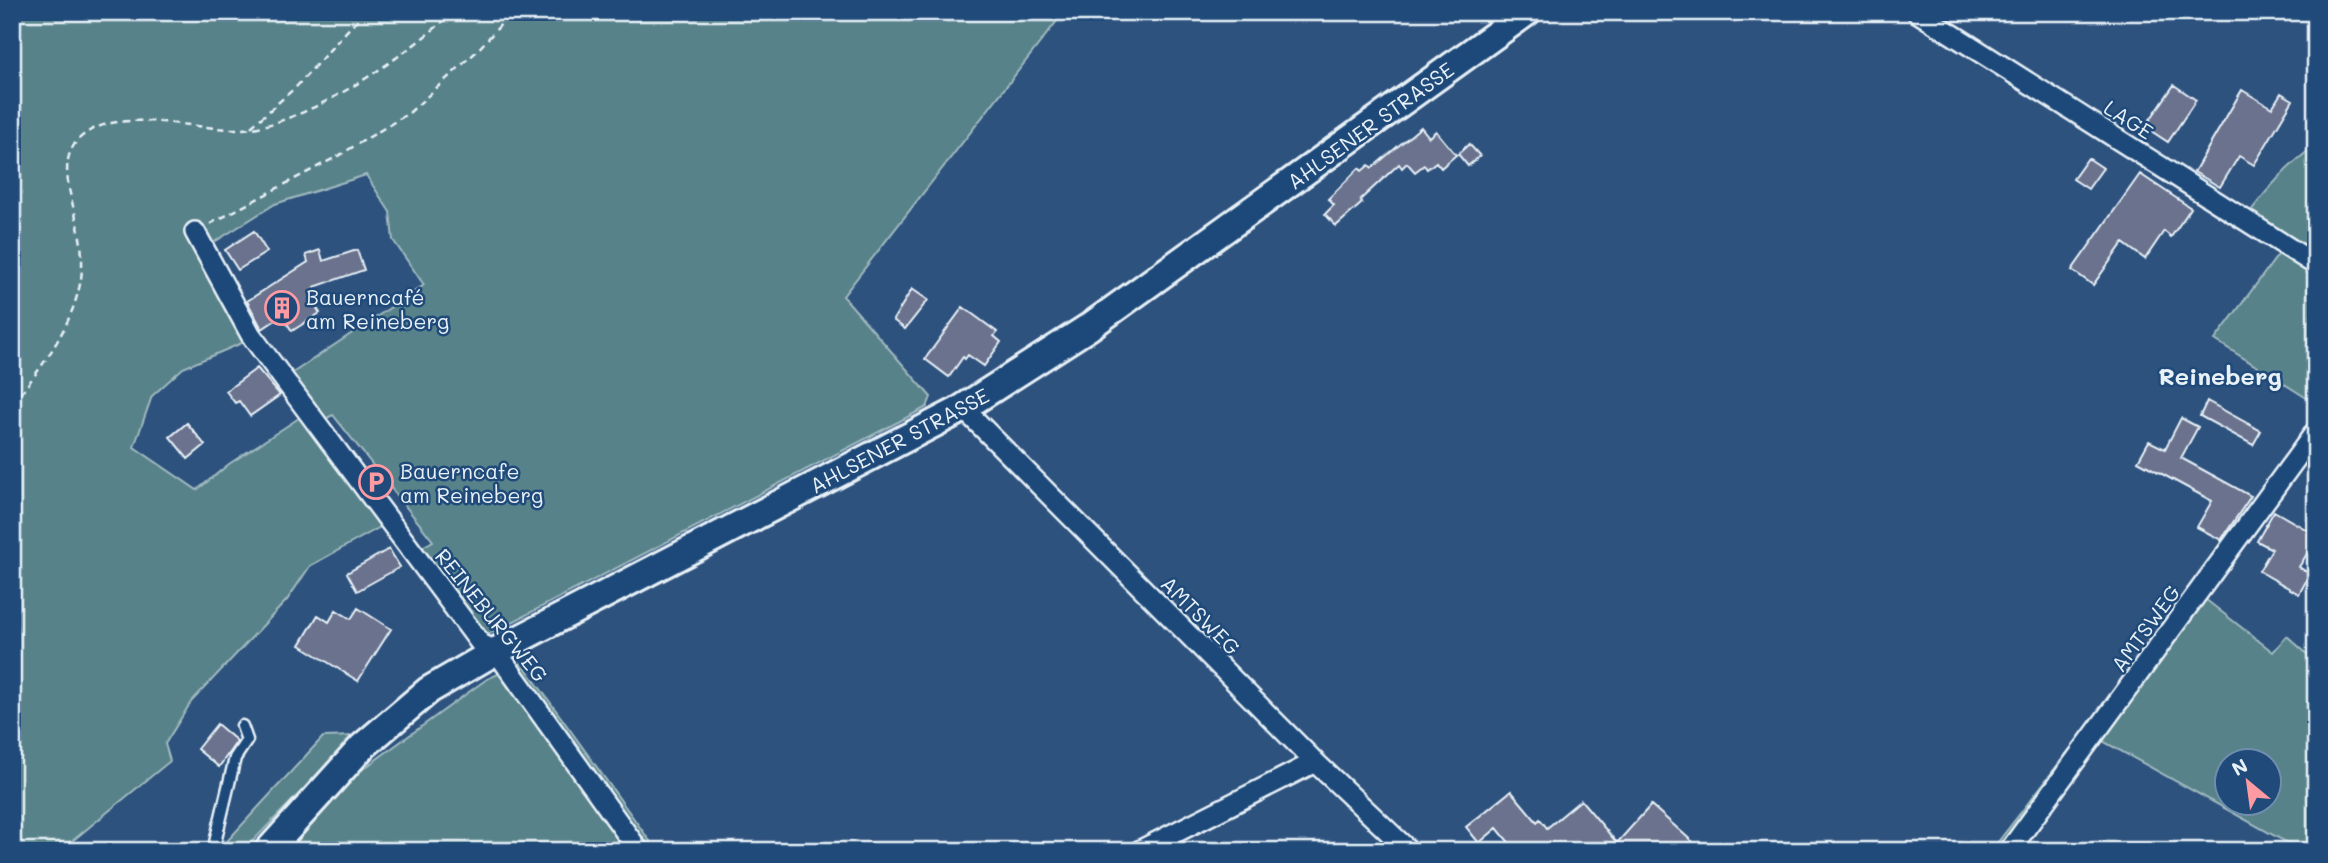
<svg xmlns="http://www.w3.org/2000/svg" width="2328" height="863" font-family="Mali,sans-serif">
	<rect width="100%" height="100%" fill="#2e527e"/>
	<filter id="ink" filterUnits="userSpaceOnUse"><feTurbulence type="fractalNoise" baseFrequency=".0143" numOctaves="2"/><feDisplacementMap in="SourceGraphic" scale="14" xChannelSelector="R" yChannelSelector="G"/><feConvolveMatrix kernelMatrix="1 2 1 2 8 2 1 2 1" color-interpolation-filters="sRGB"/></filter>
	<g filter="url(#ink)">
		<!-- green -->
		<path fill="#588289" stroke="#a0bac0" stroke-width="2" fill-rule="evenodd" d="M12 12H1064L843 296 931 397 927 407 489 634 477 625 417 550 433 541 333 415 321 421 291 374 424 285 393 240 390 212 366 175 275 204 200 251 249 340 183 368 152 396 134 447 197 490 229 464 302 416 382 526 310 566 287 600 191 702 165 744 170 761 60 851H12Z
			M2316 145V404L2215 340 2286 244 2247 216C2268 188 2287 166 2316 145Z
			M2193 583 2196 592 2273 652 2287 636 2316 662V851H2302L2101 740 2019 851H1991L2084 731ZM2226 762H2268V804H2226Z
			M522 663 657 851H285L348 780 473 689 487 679Z
			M355 736 243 851H218L323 737Z"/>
		<!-- building -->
		<path fill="#6a728d" stroke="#e8f1f8" stroke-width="2" d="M2174 85 2196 100 2168 142 2145 127Z
			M2242 90 2272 108 2281 93 2293 100 2254 165 2239 156 2220 187 2194 172Z
			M1421 127 1429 137 1436 131 1456 155 1441 168 1436 162 1427 169 1424 165 1415 172 1407 163 1402 168 1399 164 1360 200 1362 203 1336 226 1325 214 1334 205 1328 199 1359 168 1362 171 1369 165 1372 168Z
			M1469 144 1480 156 1468 166 1458 154Z
			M2088 158 2103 168 2088 189 2073 179Z
			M2140 174 2191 208 2171 237 2164 231 2145 259 2123 243 2093 285 2072 270Z
			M254 231 267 252 238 270 225 250Z
			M320 250 323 261 357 250 364 270 314 287 317 293 310 298 320 313 292 331 282 316 262 329 247 301 308 262 306 255Z
			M912 289 928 300 905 329 893 320Z
			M963 307 997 332 994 336 1001 342 984 366 968 355 965 359 963 357 949 377 925 359Z
			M257 368 280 395 250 416 239 401 235 403 226 391Z
			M2207 401 2261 431 2253 445 2200 416Z
			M2181 418 2198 427 2181 458 2251 496 2221 540 2197 527 2212 501 2138 461 2149 441 2165 449Z
			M187 423 205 445 188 459 170 437Z
			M2274 511 2316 535V539L2299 567 2310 574 2299 594 2259 571 2272 549 2257 541Z
			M389 549 400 567 357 591 347 573Z
			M358 608 391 629 358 681 300 645 318 615 329 622 336 610 351 619Z
			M217 724 237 741 219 767 197 749Z
			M1511 791 1537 822 1540 819 1547 828 1581 800 1617 843 1651 805 1703 851H1516L1497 828 1479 843 1466 827Z"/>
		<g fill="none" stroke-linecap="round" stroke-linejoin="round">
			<!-- lane casing -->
			<g stroke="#e8f1f8" stroke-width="15">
				<path id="lane" d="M213 851 235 758 247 740 242 726"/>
			</g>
			<!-- street casing -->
			<g stroke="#e8f1f8" stroke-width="24">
				<path id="street" d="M1917 12 2316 265
					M195 232 251 335 265 354 481 644 496 651 639 851
					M963 408 1315 762 1409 851
					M1139 851 1315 762
					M2009 851 2316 431"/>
			</g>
			<!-- secondary casing -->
			<g stroke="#e8f1f8" stroke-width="32">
				<path id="secondary" d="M268 851 362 747 429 690 496 651 958 411 1089 327 1527 12"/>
			</g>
			<!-- path -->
			<path stroke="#e8f1f8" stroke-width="2.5" stroke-dasharray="7 5" stroke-linecap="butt" d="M251 127 297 86 364 12
				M210 224 338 156 409 113 476 52 512 12
				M12 403C42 369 73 325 81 279 83 264 82 247 79 232 75 205 55 163 78 140 118 99 209 138 258 127 324 113 404 56 454 12"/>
			<!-- lane -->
			<use href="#lane" stroke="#1f4a7a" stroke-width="10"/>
			<!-- street -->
			<use href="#street" stroke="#1f4a7a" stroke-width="19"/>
			<!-- secondary -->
			<use href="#secondary" stroke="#1f4a7a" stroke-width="26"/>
		</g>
	</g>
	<!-- icons -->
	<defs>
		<g id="building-ring" transform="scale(1.75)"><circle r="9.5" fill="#1f4a7a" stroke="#ff9aa2" stroke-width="1.5"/><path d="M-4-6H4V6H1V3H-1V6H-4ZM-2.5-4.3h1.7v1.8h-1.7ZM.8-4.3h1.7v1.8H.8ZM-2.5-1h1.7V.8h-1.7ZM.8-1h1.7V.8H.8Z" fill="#ff9aa2"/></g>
		<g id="parking-ring" transform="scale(1.75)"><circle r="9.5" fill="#1f4a7a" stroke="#ff9aa2" stroke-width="1.5"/><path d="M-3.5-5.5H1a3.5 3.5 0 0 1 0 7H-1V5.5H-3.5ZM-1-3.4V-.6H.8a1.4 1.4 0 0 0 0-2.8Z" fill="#ff9aa2"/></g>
	</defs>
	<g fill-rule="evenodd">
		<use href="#building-ring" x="282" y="308"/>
		<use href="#parking-ring" x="376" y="482"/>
	</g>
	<g text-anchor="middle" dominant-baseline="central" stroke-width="5" stroke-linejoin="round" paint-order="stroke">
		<!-- street labels -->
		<g font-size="21" fill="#e8f1f8" stroke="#1f4a7a">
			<text transform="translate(2129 119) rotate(33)">LAGE</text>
			<text transform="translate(1370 125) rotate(-36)">AHLSENER STRASSE</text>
			<text transform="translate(899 440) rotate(-28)">AHLSENER STRASSE</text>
			<text transform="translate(492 615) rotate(51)">REINEBURGWEG</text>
			<text transform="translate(1201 615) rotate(45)">AMTSWEG</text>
			<text transform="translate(2145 628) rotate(-54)">AMTSWEG</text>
		</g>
		<!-- poi labels -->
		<g font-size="21" fill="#e8f1f8" stroke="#1f4a7a" text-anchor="start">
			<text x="306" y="296">Bauerncafé<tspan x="306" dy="24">am Reineberg</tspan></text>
			<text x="400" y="470">Bauerncafe<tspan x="400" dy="24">am Reineberg</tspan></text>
		</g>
		<!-- quarter labels -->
		<g font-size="24" font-weight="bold" fill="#e8f1f8" stroke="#1f4a7a">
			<text x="2220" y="375">Reineberg</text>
		</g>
	</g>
	<!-- margin -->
	<rect width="2328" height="863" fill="none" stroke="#1f4a7a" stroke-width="42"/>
	<rect x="21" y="21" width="2286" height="821" fill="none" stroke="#e8f1f8" stroke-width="2.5" filter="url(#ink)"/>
	<!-- north arrow -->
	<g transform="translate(2248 782) rotate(331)"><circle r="33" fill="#1f4a7a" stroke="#6f8dac" stroke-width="2"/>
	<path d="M0-5L12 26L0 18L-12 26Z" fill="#ff9aa2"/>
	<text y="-10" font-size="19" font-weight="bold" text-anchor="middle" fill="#e8f1f8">N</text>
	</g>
</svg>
